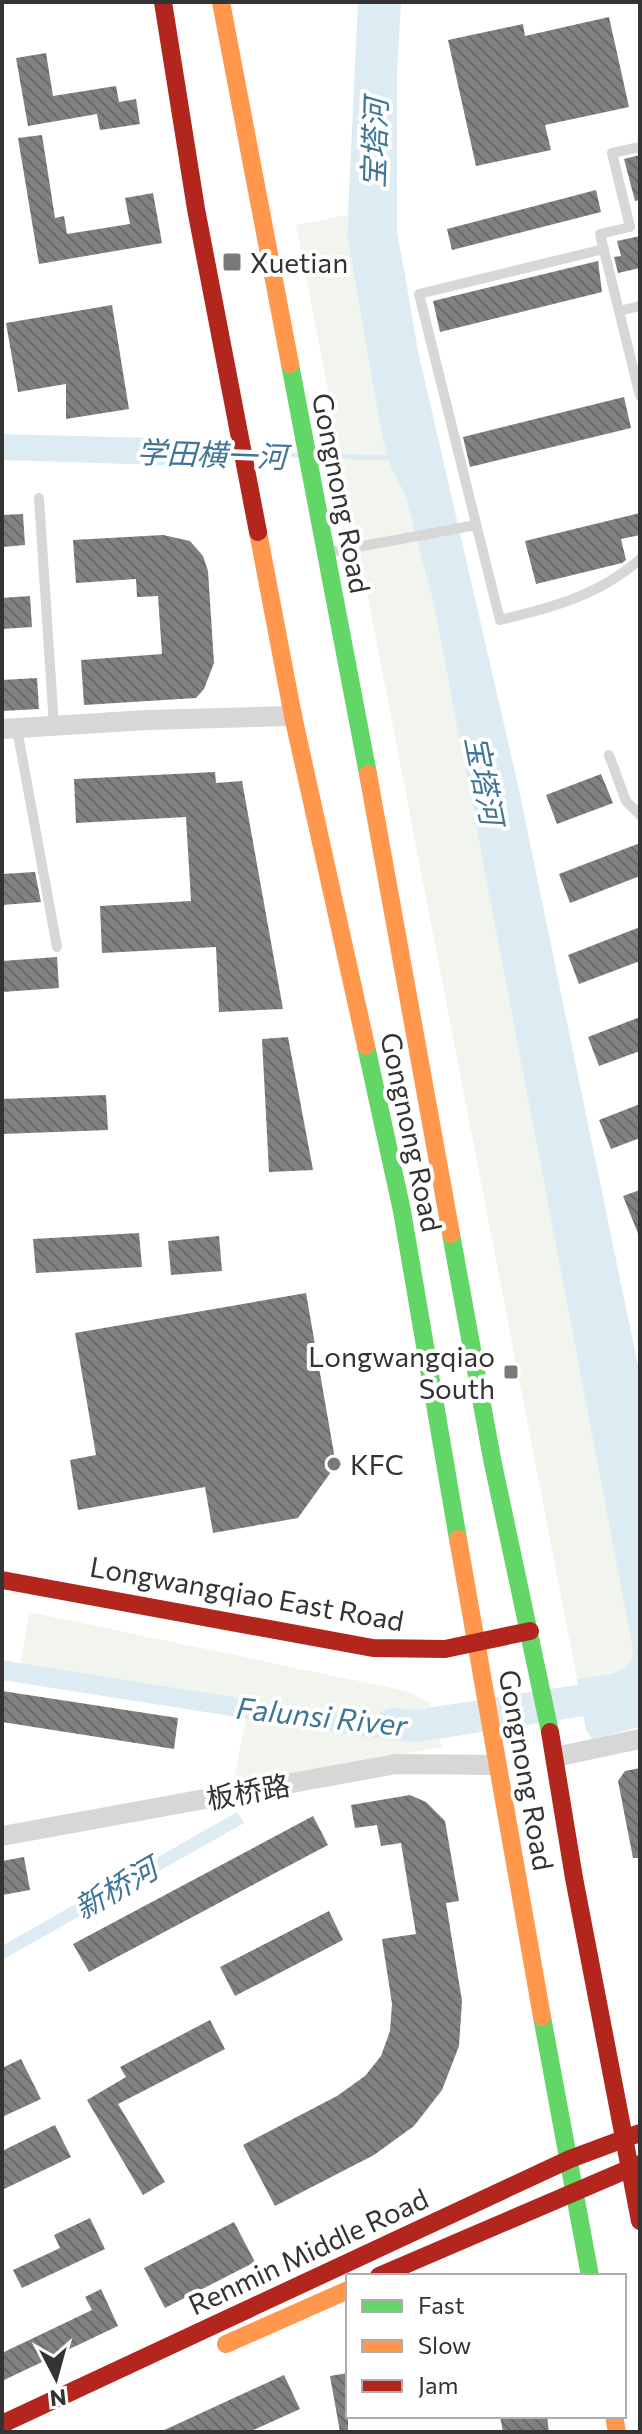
<svg xmlns="http://www.w3.org/2000/svg" width="642" height="2434" font-family="Commissioner,'Noto Sans SC',sans-serif">
	<defs>
		<pattern id="building-back-hatch" width="6" height="6" patternUnits="userSpaceOnUse" patternTransform="scale(2)"><rect width="6" height="6" fill="#818181"/><path d="M-1 5l2 2M0 0l6 6M5-1l2 2" fill="none" stroke="#6a6a6a"/></pattern>
	</defs>
	<rect width="100%" height="100%" fill="#fff"/>
	<!-- green -->
	<path fill="#f1f5ed" d="M347 215V235L382 436 392 470 405 494 434 605 633 1650C632 1677 599 1675 577 1679L296 225Z
		M29 1612 406 1691 429 1702 436 1717 369 1719 21 1663Z
		M246 1718 371 1738 439 1737 442 1747 233 1783Z"/>
	<!-- water -->
	<path fill="#ddebf3" d="M358 2H401L397 73V232L405 275 418 351 518 785 640 1376V1727L592 1739 586 1730 577 1679C599 1675 632 1677 633 1650L434 605 405 494 392 470 382 436 347 235Z
		M2 434 188 439 193 466 2 460Z
		M2 1660 369 1719 436 1717 439 1737 371 1738 2 1680Z
		M237 1812 244 1823 2 1960V1946Z"/>
	<g fill="none" stroke-linecap="round" stroke-linejoin="round">
		<!-- stream -->
		<path stroke="#ddebf3" stroke-width="5" d="M187 452 233 453
			M255 454 297 455
			M319 456 393 458"/>
		<!-- river -->
		<path stroke="#ddebf3" stroke-width="32" d="M392 1724 416 1726 610 1696 640 1684"/>
	</g>
	<!-- building -->
	<path fill="url(#building-back-hatch)" d="M609 17 629 107 545 125 551 150 476 166 448 40 523 24 525 36Z
		M46 53 53 96 116 86 119 102 136 99 140 124 100 130 97 114 28 126 16 58Z
		M42 135 55 218 64 216 67 234 130 224 125 198 153 193 162 243 39 264 18 138Z
		M640 155V200L635 201 624 159Z
		M596 190 601 212 452 250 447 229Z
		M640 236V268L618 273 614 257 621 256 617 241Z
		M598 261 602 292 440 332 433 301Z
		M112 305 129 409 66 419V384L18 392 6 323Z
		M624 397 631 428 470 467 463 437Z
		M640 513V535L621 539 626 560 622 563 536 584 525 541Z
		M23 514 25 545 2 547V515Z
		M163 535 190 541 203 556 208 571 214 663 204 689 196 698 84 705 81 660 162 654 158 596 137 597 136 579 76 583 73 540Z
		M30 596 32 627 2 629V598Z
		M37 678 39 709 2 711V680Z
		M215 772 216 783 242 781 283 1009 219 1012 216 947 102 953 100 906 191 901 186 817 76 823 74 779Z
		M601 774 613 803 557 824 546 795Z
		M640 843V876L570 903 559 874Z
		M35 872 41 902 2 905V874Z
		M640 927V961L579 984 568 955Z
		M57 957 59 988 2 992V961Z
		M640 1017V1051L599 1066 588 1037Z
		M288 1037 313 1170 269 1172 262 1039Z
		M106 1095 108 1130 2 1134V1099Z
		M640 1104V1138L611 1149 599 1120Z
		M640 1190V1236H639L623 1196Z
		M139 1233 142 1267 36 1273 33 1239Z
		M219 1236 222 1271 171 1275 168 1241Z
		M306 1293 336 1465 298 1518 213 1533 205 1487 78 1510 70 1460 96 1455 75 1333Z
		M2 1691 178 1718 174 1749 2 1722Z
		M640 1768V1858H633L618 1781 625 1771Z
		M410 1795 426 1802 445 1821 459 1901 446 1903 462 2001 459 2046 442 2090 414 2126 374 2155 275 2206 243 2145 337 2096 365 2076 381 2056 390 2031 392 2004 382 1939 416 1934 401 1843 381 1846 377 1825 355 1828 351 1805Z
		M313 1816 328 1845 89 1972 73 1944Z
		M24 1857 30 1890 2 1895V1861Z
		M329 1911 343 1940 235 1996 220 1967Z
		M210 2020 225 2049 118 2104 165 2182 143 2195 87 2100 126 2077 120 2067Z
		M21 2059 41 2099 2 2117V2068Z
		M55 2125 71 2157 2 2190V2151Z
		M90 2218 105 2249 22 2288 13 2270 60 2248 54 2235Z
		M234 2222 255 2262 165 2308 144 2268Z
		M101 2289 118 2326 2 2381V2353L92 2310 85 2297Z
		M348 2373V2432H340L330 2376Z
		M284 2375 300 2409 249 2432H160Z
		M500 2416H547L549 2432H503Z"/>
	<g fill="none" stroke-linecap="round" stroke-linejoin="round">
		<!-- lane -->
		<path stroke="#d7d7d7" stroke-width="10" d="M640 147 612 153 630 227 600 234 640 396
			M604 249 419 294 500 620C551 608 600 595 640 559
			M619 311 640 306
			M39 498 54 726
			M331 552 476 525
			M17 729 57 947
			M609 755 626 801 640 815"/>
		<!-- street -->
		<path stroke="#d7d7d7" stroke-width="20" d="M2 729 147 720 293 716
			M555 1757 640 1739
			M2 1836 396 1764 496 1765"/>
		<!-- fast -->
		<path stroke="#63d668" stroke-width="18" d="M290 364 368 774
			M366 1046 402 1211 458 1539
			M451 1234 492 1459 550 1732
			M542 2017 590 2276"/>
		<!-- slow -->
		<path stroke="#ff974d" stroke-width="18" d="M221 2 290 364
			M258 532 293 716 366 1046
			M368 774 451 1234
			M458 1539 542 2017
			M226 2344 348 2290
			M614 2416 617 2432"/>
		<!-- jam -->
		<path stroke="#b3261e" stroke-width="18" d="M163 2 196 209 258 532
			M2 1580 373 1648 445 1649 530 1631
			M550 1732 574 1878 640 2221
			M379 2276 640 2164
			M2 2424 570 2159 640 2133"/>
	</g>
	<!-- markers -->
	<g fill="#7a7a7a" stroke="#fff" stroke-width="3">
		<rect x="222" y="252" width="20" height="20" rx="4"/>
		<rect x="503" y="1364" width="16" height="16" rx="4"/>
		<circle cx="334" cy="1464" r="8"/>
	</g>
	<g text-anchor="middle" dominant-baseline="central" stroke-width="8" stroke-linejoin="round" paint-order="stroke">
		<!-- poi labels -->
		<g font-size="28" fill="#333" stroke="#fff" text-anchor="start">
			<text x="250" y="262">Xuetian</text>
			<text x="495" y="1356" text-anchor="end">Longwangqiao<tspan x="495" dy="32">South</tspan></text>
			<text x="350" y="1464">KFC</text>
		</g>
		<!-- street labels -->
		<g font-size="28" fill="#333" stroke="#fff">
			<text transform="translate(342 493) rotate(79)">Gongnong Road</text>
			<text transform="translate(412 1132) rotate(78)">Gongnong Road</text>
			<text transform="translate(247 1593) rotate(10)">Longwangqiao East Road</text>
			<text transform="translate(527 1770) rotate(80)">Gongnong Road</text>
			<text transform="translate(248 1791) rotate(-10)">板桥路</text>
			<text transform="translate(308 2251) rotate(-25)">Renmin Middle Road</text>
		</g>
		<!-- water labels -->
		<g font-size="30" font-style="italic" fill="#3f7597" stroke="#fff">
			<text transform="translate(373 143) rotate(-88)">宝塔河</text>
			<text transform="translate(212 453) rotate(2)">学田横一河</text>
			<text transform="translate(486 780) rotate(79)">宝塔河</text>
			<text transform="translate(322 1715) rotate(6)">Falunsi River</text>
			<text transform="translate(115 1887) rotate(-30)">新桥河</text>
		</g>
	</g>
	<!-- border -->
	<rect width="642" height="2434" fill="none" stroke="#333333" stroke-width="8"/>
	<!-- legend -->
	<rect x="346" y="2274" width="280" height="144" fill="#ffffff" stroke="#adadad" stroke-width="2"/>
	<rect x="362" y="2300" width="40" height="12" fill="#63d668" stroke="#adadad" stroke-width="2"/>
	<text x="418" y="2314" font-size="24" fill="#333333">Fast</text>
	<rect x="362" y="2340" width="40" height="12" fill="#ff974d" stroke="#adadad" stroke-width="2"/>
	<text x="418" y="2354" font-size="24" fill="#333333">Slow</text>
	<rect x="362" y="2380" width="40" height="12" fill="#b3261e" stroke="#adadad" stroke-width="2"/>
	<text x="418" y="2394" font-size="24" fill="#333333">Jam</text>
	<!-- north arrow -->
	<g transform="translate(56 2378) rotate(174)" stroke="#ffffff" stroke-width="6" paint-order="stroke">
	<path d="M0-6L14 30L0 20L-14 30Z" fill="#333333"/>
	<text y="-12" font-size="22" font-weight="bold" text-anchor="middle" fill="#333333">N</text>
	</g>
</svg>
